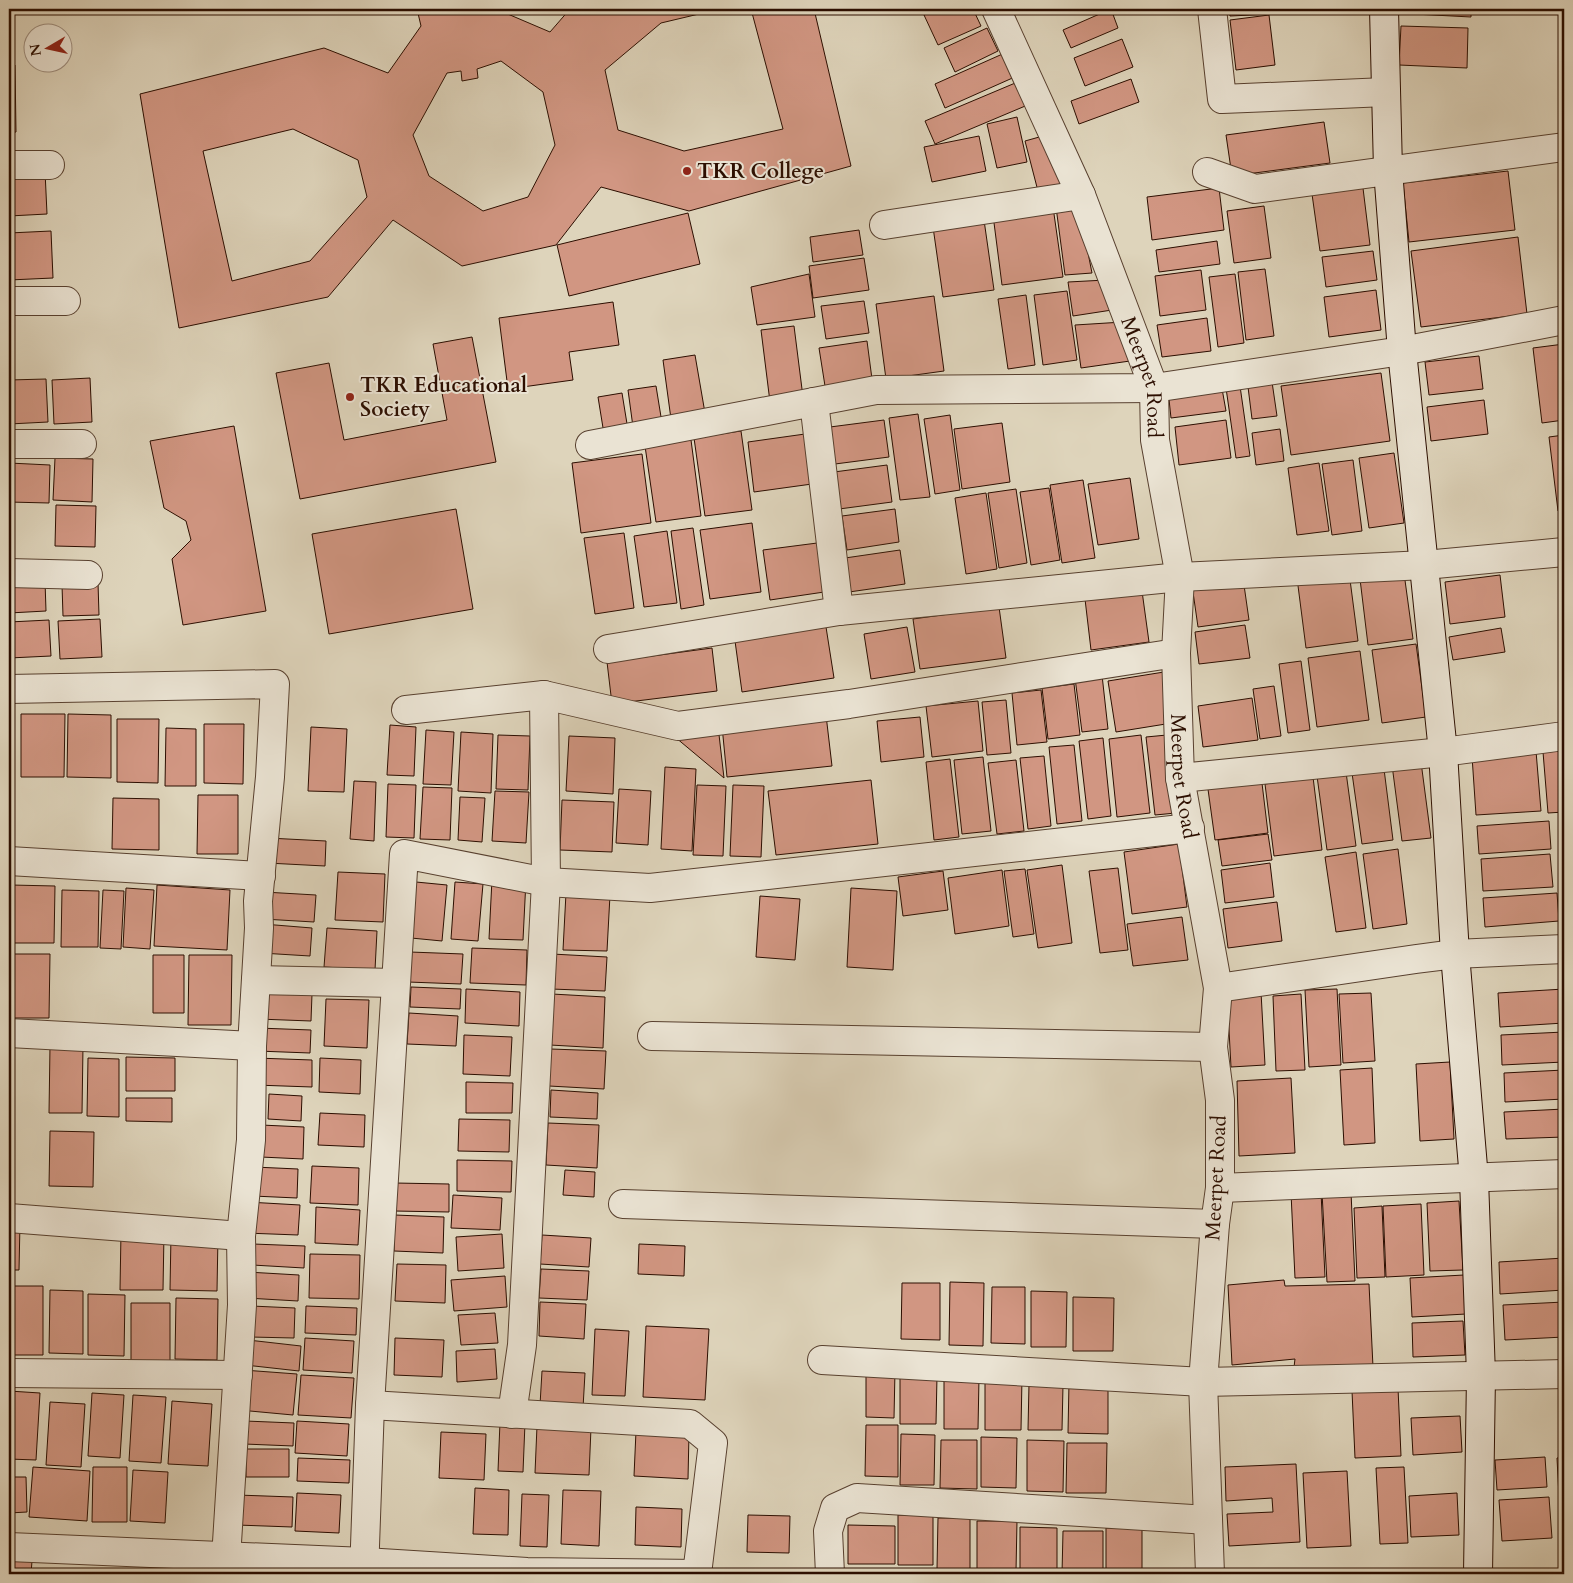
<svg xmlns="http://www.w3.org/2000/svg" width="1573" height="1583" font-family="Cardo,serif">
	<rect width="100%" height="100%" fill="#ded4bb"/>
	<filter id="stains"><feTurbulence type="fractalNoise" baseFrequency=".004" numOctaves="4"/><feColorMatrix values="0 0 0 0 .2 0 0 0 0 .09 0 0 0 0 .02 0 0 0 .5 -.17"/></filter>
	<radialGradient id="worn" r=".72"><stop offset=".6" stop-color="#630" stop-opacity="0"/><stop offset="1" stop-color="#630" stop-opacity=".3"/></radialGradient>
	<!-- building -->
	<path fill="#d19682" stroke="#2c0e00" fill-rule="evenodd" d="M417 9H496L550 32 570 9H720L661 23 605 70 618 130 684 151 783 129 751 9H814L851 166 689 211 601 187 556 245 462 266 393 220 328 297 179 328 140 94 324 48 388 73 421 26ZM501 61 543 92 555 145 528 197 483 211 429 176 413 135 447 73 461 71 462 81 478 78 477 69ZM293 129 358 160 367 197 310 261 232 281 203 151Z
		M938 9H973L981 26 938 45 924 15Z
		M1111 9 1118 28 1071 48 1063 30Z
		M1229 9H1274V14L1230 16Z
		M1285 9H1357V10Z
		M1396 9H1471V17L1395 13Z
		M1269 15 1275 65 1236 70 1230 20Z
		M1401 26 1468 28 1467 68 1399 65Z
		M987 28 998 51 955 72 944 48Z
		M1122 39 1133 67 1085 86 1074 58Z
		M1007 52 1017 76 945 108 935 84Z
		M9 65H15L16 132 9 133Z
		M1131 79 1139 102 1079 124 1071 101Z
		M1020 81 1030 104 935 144 925 121Z
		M1017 117 1027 162 997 168 987 124Z
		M1324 122 1330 163 1232 176 1226 135Z
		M1050 134 1064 189 1039 195 1025 141Z
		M979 136 986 171 932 182 924 147Z
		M45 171 47 214 9 216V173Z
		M1508 171 1515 230 1409 242 1403 183Z
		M1362 180 1370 245 1320 251 1311 187Z
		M1219 188 1224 230 1152 240 1147 197Z
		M1264 206 1271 258 1234 263 1227 211Z
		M1053 207 1063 277 1002 285 993 215Z
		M1056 207H1079L1092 273 1065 275Z
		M688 213 700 264 569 296 557 245Z
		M984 220 994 290 943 297 933 227Z
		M859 230 863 255 813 262 810 237Z
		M51 231 53 278 9 280V233Z
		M1518 237 1527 314 1421 327 1411 251Z
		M1217 241 1220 264 1159 272 1156 250Z
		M1373 251 1377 280 1326 287 1322 257Z
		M864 258 869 290 813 298 809 266Z
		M1265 269 1274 336 1246 340 1238 272Z
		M1201 270 1206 310 1160 316 1155 276Z
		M809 274 815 317 757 325 751 287Z
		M1235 274 1244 343 1218 347 1209 277Z
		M1106 280 1112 310 1073 316 1068 282Z
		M1376 290 1381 330 1329 337 1324 297Z
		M1067 291 1077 360 1043 365 1034 295Z
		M1026 295 1035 365 1008 369 998 299Z
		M934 296 944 371 886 379 876 304Z
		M864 301 869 333 826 339 821 306Z
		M613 302 619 345 569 352 573 380 508 389 499 318Z
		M1207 318 1211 351 1162 357 1157 325Z
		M1123 322 1130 361 1081 368 1075 325Z
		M794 326 803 397 770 402 761 330Z
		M472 337 496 462 300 499 276 373 329 363 344 440 447 420 433 344Z
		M867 341 872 379 825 386 819 348Z
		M1564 344V420L1542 423 1533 348Z
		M695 355 705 413 671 419 663 360Z
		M1479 356 1483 389 1429 395 1425 362Z
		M1381 373 1390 441 1291 455 1281 386Z
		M1271 375 1277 416 1252 419 1247 379Z
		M90 378 92 422 54 424 52 380Z
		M46 379 48 422 9 424V380Z
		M1239 379 1250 456 1236 458 1225 381Z
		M1221 383 1226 411 1171 418 1168 390Z
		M656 386 662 423 633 427 628 390Z
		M622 393 628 430 604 434 598 397Z
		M1484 400 1488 434 1431 441 1427 407Z
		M918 414 930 497 900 500 889 418Z
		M950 415 960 490 935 494 924 419Z
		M884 420 889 457 835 464 830 427Z
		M1226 420 1231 458 1179 465 1175 427Z
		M1002 423 1010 482 962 489 954 429Z
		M234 426 266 611 183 625 172 559 191 540 186 521 164 508 150 441Z
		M1280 429 1284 461 1256 465 1252 433Z
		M741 431 752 510 705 516 694 438Z
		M805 434 812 484 754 492 748 442Z
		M1564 435V510L1558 511 1549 437Z
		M691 440 701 516 656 522 645 446Z
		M1394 453 1404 523 1369 528 1359 458Z
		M642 454 651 523 581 533 572 463Z
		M55 458 93 459 92 502 53 500Z
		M1353 460 1362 531 1332 535 1322 464Z
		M9 463 50 465 49 503 9 502Z
		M1319 463 1329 531 1297 535 1288 468Z
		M887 465 892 502 839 509 834 472Z
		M1130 478 1139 539 1098 545 1088 484Z
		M1083 480 1095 558 1062 563 1050 485Z
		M1049 488 1060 560 1031 565 1020 492Z
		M1016 489 1027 563 999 568 988 493Z
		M986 493 997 569 966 574 955 498Z
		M56 505 96 506 95 547 55 546Z
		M456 509 473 609 329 634 312 534Z
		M895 509 899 542 847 550 842 516Z
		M752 523 761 592 710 599 700 530Z
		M693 528 704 605 681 609 671 531Z
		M667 531 677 603 644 607 634 536Z
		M624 533 634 608 595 614 584 538Z
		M825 542 831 591 770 600 763 550Z
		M900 550 905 584 849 592 845 558Z
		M1349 572 1358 641 1306 648 1297 578Z
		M1404 573 1413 639 1368 645 1360 579Z
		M1500 575 1505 617 1450 624 1445 582Z
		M1243 578 1249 620 1198 627 1192 585Z
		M45 581 46 611 9 613V584Z
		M98 583 99 615 63 616 62 585Z
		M1142 591 1149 642 1091 650 1085 599Z
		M999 607 1006 658 920 669 913 619Z
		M100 619 102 657 60 659 58 621Z
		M49 620 51 656 9 658V622Z
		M1245 625 1250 658 1199 664 1195 632Z
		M826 627 834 678 742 692 735 641Z
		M907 627 915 672 871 679 864 634Z
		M1501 628 1505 652 1453 660 1449 637Z
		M1416 644 1426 717 1382 723 1372 650Z
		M712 648 717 691 612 704 607 662Z
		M1360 651 1369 720 1317 727 1308 658Z
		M1301 661 1310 730 1288 733 1279 664Z
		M1164 672 1172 723 1116 732 1108 681Z
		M1102 675 1108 729 1082 732 1075 678Z
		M1074 684 1080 735 1048 739 1042 688Z
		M1274 686 1281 736 1260 739 1253 689Z
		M1041 690 1047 742 1017 745 1012 693Z
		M1252 698 1258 740 1203 747 1198 706Z
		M1006 700 1011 753 987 755 982 702Z
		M978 701 983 751 932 757 926 706Z
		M21 714H65L64 777H21Z
		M68 714 111 715V778L67 777Z
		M9 715H13V772H9Z
		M826 715 832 766 727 777 722 726Z
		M920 717 924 757 881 762 877 721Z
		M117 719H159L158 783 117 782Z
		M204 724H244L243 784 204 783Z
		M390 725 416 727 414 776 387 775Z
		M718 726 724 778 669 732Z
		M311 727 347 729 344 792 308 791Z
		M166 728 196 729V786H165Z
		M426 730 454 732 451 785 423 784Z
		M461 732 493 734 491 793 458 791Z
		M498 735 530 736 528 790 496 789Z
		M1141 735 1150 813 1117 817 1109 739Z
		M1167 735 1176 813 1155 815 1146 737Z
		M569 736 615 738 613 794 566 791Z
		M1103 738 1111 816 1088 819 1079 741Z
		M1074 745 1082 821 1057 824 1049 747Z
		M1536 751 1541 811 1476 815 1472 756Z
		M1564 751V812L1548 813 1543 752Z
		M1044 756 1051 826 1028 829 1020 758Z
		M983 757 991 831 962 834 954 760Z
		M950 759 959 837 934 840 926 762Z
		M1016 760 1024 831 997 834 988 763Z
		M1421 762 1431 838 1402 841 1392 765Z
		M665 767 696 769 692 851 661 849Z
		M1384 769 1393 840 1362 844 1352 773Z
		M1346 772 1356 846 1327 850 1317 776Z
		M1261 775 1268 833 1215 840 1207 782Z
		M1313 777 1322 850 1274 856 1265 784Z
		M871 780 878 844 776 855 768 791Z
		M354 781 376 782 374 841 350 839Z
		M388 784 416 785 414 838 386 837Z
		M697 785 726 786 723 856 693 855Z
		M733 785 764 786 761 857 730 856Z
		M423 787 452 788 450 840 420 839Z
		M619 789 651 791 648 845 616 843Z
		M495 791 529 792 526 843 492 841Z
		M198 795H238V854H197Z
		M460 797 485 798 482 842 458 840Z
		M113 798 159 799V850L112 849Z
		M562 800 614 802 612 852 560 850Z
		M1549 821 1551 849 1479 854 1477 826Z
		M1268 834 1272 860 1222 866 1218 840Z
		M268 838 326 841 325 866 267 863Z
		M1179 844 1187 907 1132 914 1124 852Z
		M1398 849 1407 924 1373 929 1363 854Z
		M1356 852 1366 928 1336 932 1325 857Z
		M1550 854 1553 887 1483 891 1481 859Z
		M1270 863 1274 897 1225 903 1221 870Z
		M1062 865 1072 943 1038 948 1027 870Z
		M1118 868 1128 950 1100 953 1089 871Z
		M1025 869 1034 934 1013 937 1004 871Z
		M1002 870 1009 926 955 934 948 878Z
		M943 871 948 910 903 916 898 877Z
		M338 872 385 874 383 922 335 920Z
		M492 879 526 880 523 940 489 939Z
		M416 882 447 885 442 941 411 938Z
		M455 882 483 884 478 941 451 939Z
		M11 885 55 886 54 943H11Z
		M157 885 230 890 227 950 154 946Z
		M126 888 154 890 150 949 123 947Z
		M851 888 897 891 893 970 847 967Z
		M62 890 99 891 98 947H61Z
		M103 890 124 891 121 949 100 948Z
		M264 892 316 895 314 922 263 919Z
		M566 893 610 895 607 951 563 950Z
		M1557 893 1559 921 1485 927 1483 898Z
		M760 896 800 899 795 960 756 957Z
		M1277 902 1282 941 1228 948 1223 909Z
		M1182 917 1188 960 1133 966 1127 924Z
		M263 924 312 928 310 956 261 953Z
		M327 928 377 931 375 970 324 967Z
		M472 948 527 950 526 985 470 983Z
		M410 952 463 954 461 984 408 982Z
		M9 954H50L49 1018H9Z
		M552 954 607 957 605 991 551 989Z
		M153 955H184V1013H153Z
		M189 955H232L231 1025H188Z
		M411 987 461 989 460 1009 410 1007Z
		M466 989 520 992 519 1026 465 1023Z
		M1337 989 1341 1065 1309 1067 1305 990Z
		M1564 989V1023L1500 1027 1498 993Z
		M259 991 312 994 311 1021 258 1019Z
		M1261 992 1265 1065 1231 1067 1227 993Z
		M1371 993 1375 1061 1343 1063 1339 994Z
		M552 994 605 997 603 1048 550 1045Z
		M1301 994 1305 1070 1276 1071 1273 996Z
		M326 999 369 1000 367 1048 324 1046Z
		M409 1013 458 1016 456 1046 407 1044Z
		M258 1028 311 1030 310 1053 257 1051Z
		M1564 1032V1062L1502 1065 1501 1035Z
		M464 1035 512 1037 510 1076 463 1074Z
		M50 1046H83L82 1113H49Z
		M551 1049 606 1051 604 1089 549 1086Z
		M126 1057 175 1058V1091H126Z
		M88 1058 119 1059V1117L87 1116Z
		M256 1058 312 1060V1087L255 1085Z
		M320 1058 361 1060 360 1094 319 1092Z
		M1450 1062 1454 1139 1420 1141 1416 1064Z
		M1372 1068 1375 1143 1344 1145 1340 1070Z
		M1564 1070V1099L1505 1102 1504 1073Z
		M1291 1078 1295 1153 1239 1156 1237 1081Z
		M466 1082 513 1083 512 1113H466Z
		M551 1090 598 1093 597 1119 550 1117Z
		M269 1094 302 1096 301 1121 268 1119Z
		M126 1098H172V1122L126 1121Z
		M1564 1109V1137L1506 1139 1504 1112Z
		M320 1113 365 1115 364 1147 318 1145Z
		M459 1119 510 1120 509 1152 458 1151Z
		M548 1123 599 1125 597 1168 546 1165Z
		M261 1125 304 1127 303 1159 261 1157Z
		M50 1131 94 1132 93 1187 49 1186Z
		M457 1160 512 1161 511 1192 457 1191Z
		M312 1166 359 1168 358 1205 310 1203Z
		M254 1167 298 1169 297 1198 253 1196Z
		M565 1170 595 1172 594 1197 563 1195Z
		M395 1183 449 1184V1212L394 1211Z
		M1321 1192 1325 1277 1295 1278 1291 1193Z
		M1351 1192 1355 1281 1327 1282 1322 1193Z
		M453 1195 502 1198 500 1230 451 1228Z
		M1459 1201 1463 1270 1430 1271 1427 1203Z
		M247 1202 300 1205 298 1235 245 1233Z
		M1421 1204 1424 1275 1386 1277 1383 1206Z
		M1382 1206 1385 1277 1357 1278 1354 1208Z
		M316 1207 360 1210 358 1245 315 1243Z
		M395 1215 444 1217 443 1253 394 1251Z
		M9 1223H20L19 1270H9Z
		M121 1232 164 1233 163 1290H120Z
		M502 1234 504 1268 458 1271 456 1237Z
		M171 1235 218 1236 217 1291 170 1290Z
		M542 1235 591 1238 589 1267 540 1264Z
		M253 1244 305 1246 304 1268 252 1265Z
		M639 1244 685 1246 684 1276 638 1274Z
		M310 1254 360 1255 359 1299 309 1298Z
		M1564 1258V1290L1500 1294 1499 1262Z
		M397 1264 446 1265 445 1303 395 1301Z
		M541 1269 589 1271 587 1300 539 1298Z
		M247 1272 299 1275 298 1301 246 1298Z
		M1464 1275 1466 1314 1412 1317 1410 1278Z
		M505 1276 507 1307 454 1311 451 1280Z
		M1284 1280 1285 1286 1369 1284 1373 1367H1294L1295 1359 1232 1365 1228 1285Z
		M950 1282 984 1283 983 1346 949 1345Z
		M902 1283H940V1340L901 1339Z
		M11 1286H43V1355H10Z
		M992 1287H1025V1344L991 1343Z
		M50 1290 83 1291V1354L49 1353Z
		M1031 1291 1067 1292 1066 1347H1031Z
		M88 1294 125 1295 124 1356 88 1355Z
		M1073 1297 1114 1298 1113 1351H1073Z
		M176 1298 218 1299 217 1360 175 1359Z
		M540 1302 586 1304 584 1339 539 1336Z
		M1564 1302V1337L1505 1340 1503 1305Z
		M131 1303H170V1364H131Z
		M251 1306 295 1308 294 1338 250 1337Z
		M306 1306 357 1308 356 1335 305 1333Z
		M495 1313 498 1343 461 1345 458 1315Z
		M1463 1321 1465 1355 1413 1357 1412 1323Z
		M646 1326 709 1329 705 1400 643 1397Z
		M595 1329 629 1331 625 1396 592 1395Z
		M305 1338 354 1341 352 1373 303 1370Z
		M395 1338 444 1340 442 1377 394 1375Z
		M248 1340 301 1346 299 1371 245 1365Z
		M495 1349 497 1379 457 1382 456 1351Z
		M866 1369 895 1370 894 1418 866 1417Z
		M243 1370 297 1374 293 1415 239 1410Z
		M542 1371 585 1373 583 1408 540 1405Z
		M301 1375 354 1378 351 1418 298 1415Z
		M900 1376H937L936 1424H900Z
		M985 1377H1022L1021 1430H985Z
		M944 1378H979L978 1429H944Z
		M1069 1382H1108V1434L1068 1433Z
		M1029 1384 1063 1385 1062 1430H1028Z
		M1398 1388 1401 1456 1355 1458 1352 1391Z
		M9 1391 40 1393 36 1460 9 1459Z
		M92 1393 124 1395 120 1458 88 1456Z
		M133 1395 166 1397 161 1463 129 1461Z
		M172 1401 212 1404 208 1466 168 1464Z
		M50 1402 85 1404 81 1467 46 1465Z
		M1460 1416 1462 1452 1413 1455 1411 1418Z
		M245 1421 294 1423 293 1446 244 1444Z
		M297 1421 349 1424 347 1456 295 1453Z
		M500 1422 525 1423 523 1472 498 1471Z
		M866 1425H898V1477L865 1476Z
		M537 1426 591 1428 589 1475 535 1473Z
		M636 1431 689 1433 688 1479 634 1476Z
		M441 1432 486 1434 484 1480 439 1478Z
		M901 1434 935 1435 934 1485H900Z
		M981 1437 1017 1438 1016 1488 981 1487Z
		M941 1440H977V1489L940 1488Z
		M1027 1440 1064 1441 1063 1492 1027 1491Z
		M1067 1443H1107L1106 1493H1066Z
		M246 1449H289V1477H246Z
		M1545 1457 1547 1487 1497 1490 1495 1460Z
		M1564 1457V1535H1561L1557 1458Z
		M298 1458 350 1460 349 1483 297 1481Z
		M1296 1464 1300 1542 1229 1546 1227 1514 1273 1512 1272 1498 1226 1501 1225 1467Z
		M33 1467 90 1471 87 1521 29 1517Z
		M93 1467H127V1522H92Z
		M1404 1467 1408 1543 1380 1544 1376 1468Z
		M133 1470 168 1472 165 1523 130 1521Z
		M1347 1471 1351 1546 1307 1548 1303 1473Z
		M9 1477H26L27 1512 9 1513Z
		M475 1488 509 1490 508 1535 473 1534Z
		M563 1490 601 1491 599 1546 561 1544Z
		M297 1493 341 1495 339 1533 295 1531Z
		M1457 1493 1459 1535 1411 1537 1409 1496Z
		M522 1494 549 1495 547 1547 520 1546Z
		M237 1495 293 1497 292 1527 237 1525Z
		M1549 1497 1552 1538 1502 1541 1499 1500Z
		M636 1507 682 1509 681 1547 635 1545Z
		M748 1515 790 1516 789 1553 747 1552Z
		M898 1515H933V1565H898Z
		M938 1518H970V1570L937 1569Z
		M977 1521H1017L1016 1571H977Z
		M848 1525 895 1526V1564H848Z
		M1020 1527 1057 1528V1572L1020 1571Z
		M1106 1528H1142V1573H1106Z
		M1063 1531H1103V1574H1062Z
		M9 1561H32L31 1574H9Z
		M238 1569 286 1572 285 1574H237Z
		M847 1572H889V1574H847Z"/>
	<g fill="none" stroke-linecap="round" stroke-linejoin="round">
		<!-- street casing -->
		<g stroke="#58402f" stroke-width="30">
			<g id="street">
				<path id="s1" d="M996 9 1081 195 1154 388 1155 440 1180 577 1176 653 1180 778 1218 988 1213 1047 1220 1100V1188L1215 1224 1203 1382 1210 1574"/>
				<path d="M1212 9 1222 99 1386 92"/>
				<path d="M9 165H50"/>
				<path d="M1207 172 1255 189 1564 147"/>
				<path d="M884 225 1081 195"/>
				<path d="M9 301H66"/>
				<path d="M814 402 839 611"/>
				<path d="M9 444H82"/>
				<path d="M590 445 876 390 1154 388 1402 351 1564 320"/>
				<path d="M9 573 88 575"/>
				<path d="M608 649 839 611 1180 577 1425 565 1564 552"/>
				<path d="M9 689 275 684 270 777 258 901 259 928 252 1046 251 1140 241 1236 242 1305 225 1574"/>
				<path d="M406 710 544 695 678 726 849 704 1176 653"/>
				<path d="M1180 778 1443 752 1564 736"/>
				<path d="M9 861 261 876"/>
				<path d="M256 980 395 983"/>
				<path d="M1218 988 1416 959 1455 954 1564 949"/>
				<path d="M9 1033 252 1046"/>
				<path d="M652 1036 1213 1047"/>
				<path d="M1220 1188 1564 1174"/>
				<path d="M623 1204 1215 1224"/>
				<path d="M9 1218 241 1236"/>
				<path d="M822 1360 1203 1382 1564 1374"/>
				<path d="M9 1373 238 1375"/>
				<path d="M370 1405 690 1424 713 1443 697 1574"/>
				<path d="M512 1414 522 1345 546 882 544 695"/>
				<path d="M9 1547 365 1562 527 1572 698 1574"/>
				<path d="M364 1574 370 1405 404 854 546 882 650 888 1190 828"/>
				<path d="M830 1574 828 1531 835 1508 857 1498 1208 1520"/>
			</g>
		</g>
		<!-- secondary casing -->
		<g stroke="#2c0e00" stroke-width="30">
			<path id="secondary" d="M1384 9 1388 170 1402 351 1443 752 1455 954 1474 1179 1481 1375 1478 1574"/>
		</g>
		<!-- street -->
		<use href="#street" stroke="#eae3d3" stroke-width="28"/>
		<!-- secondary -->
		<use href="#secondary" stroke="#eae3d3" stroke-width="28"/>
	</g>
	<!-- markers -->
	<g fill="#8f2418" stroke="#eae3d3" stroke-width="2">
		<circle cx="687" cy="171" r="5"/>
		<circle cx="350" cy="397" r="5"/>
	</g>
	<g text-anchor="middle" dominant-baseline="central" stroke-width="4" stroke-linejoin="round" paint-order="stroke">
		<!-- poi labels -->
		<g font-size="21" font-weight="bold" fill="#2c0e00" stroke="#eae3d3" text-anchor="start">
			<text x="697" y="171">TKR College</text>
			<text x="360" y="385">TKR Educational<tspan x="360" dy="24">Society</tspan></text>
		</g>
		<!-- street labels -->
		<g font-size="21" fill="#2c0e00" stroke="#eae3d3">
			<text stroke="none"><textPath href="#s1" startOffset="398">Meerpet Road</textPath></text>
			<text stroke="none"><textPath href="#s1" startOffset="802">Meerpet Road</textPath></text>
			<text transform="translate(1216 1178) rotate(-87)">Meerpet Road</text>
		</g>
	</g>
	<!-- margin -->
	<rect width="1573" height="1583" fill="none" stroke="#ded4bb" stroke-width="30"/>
	<rect x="10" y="10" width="1553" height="1563" fill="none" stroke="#2c0e00" stroke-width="2.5"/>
	<rect x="15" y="15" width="1543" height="1553" fill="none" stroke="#2c0e00"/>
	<!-- north arrow -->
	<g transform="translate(48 48) rotate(261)"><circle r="24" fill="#eae3d3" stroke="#9e8e7f"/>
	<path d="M0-4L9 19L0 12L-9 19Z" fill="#8f2418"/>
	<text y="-8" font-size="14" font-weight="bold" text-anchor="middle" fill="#2c0e00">N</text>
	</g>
	<rect width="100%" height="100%" filter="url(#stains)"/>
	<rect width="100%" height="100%" fill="url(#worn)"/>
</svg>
